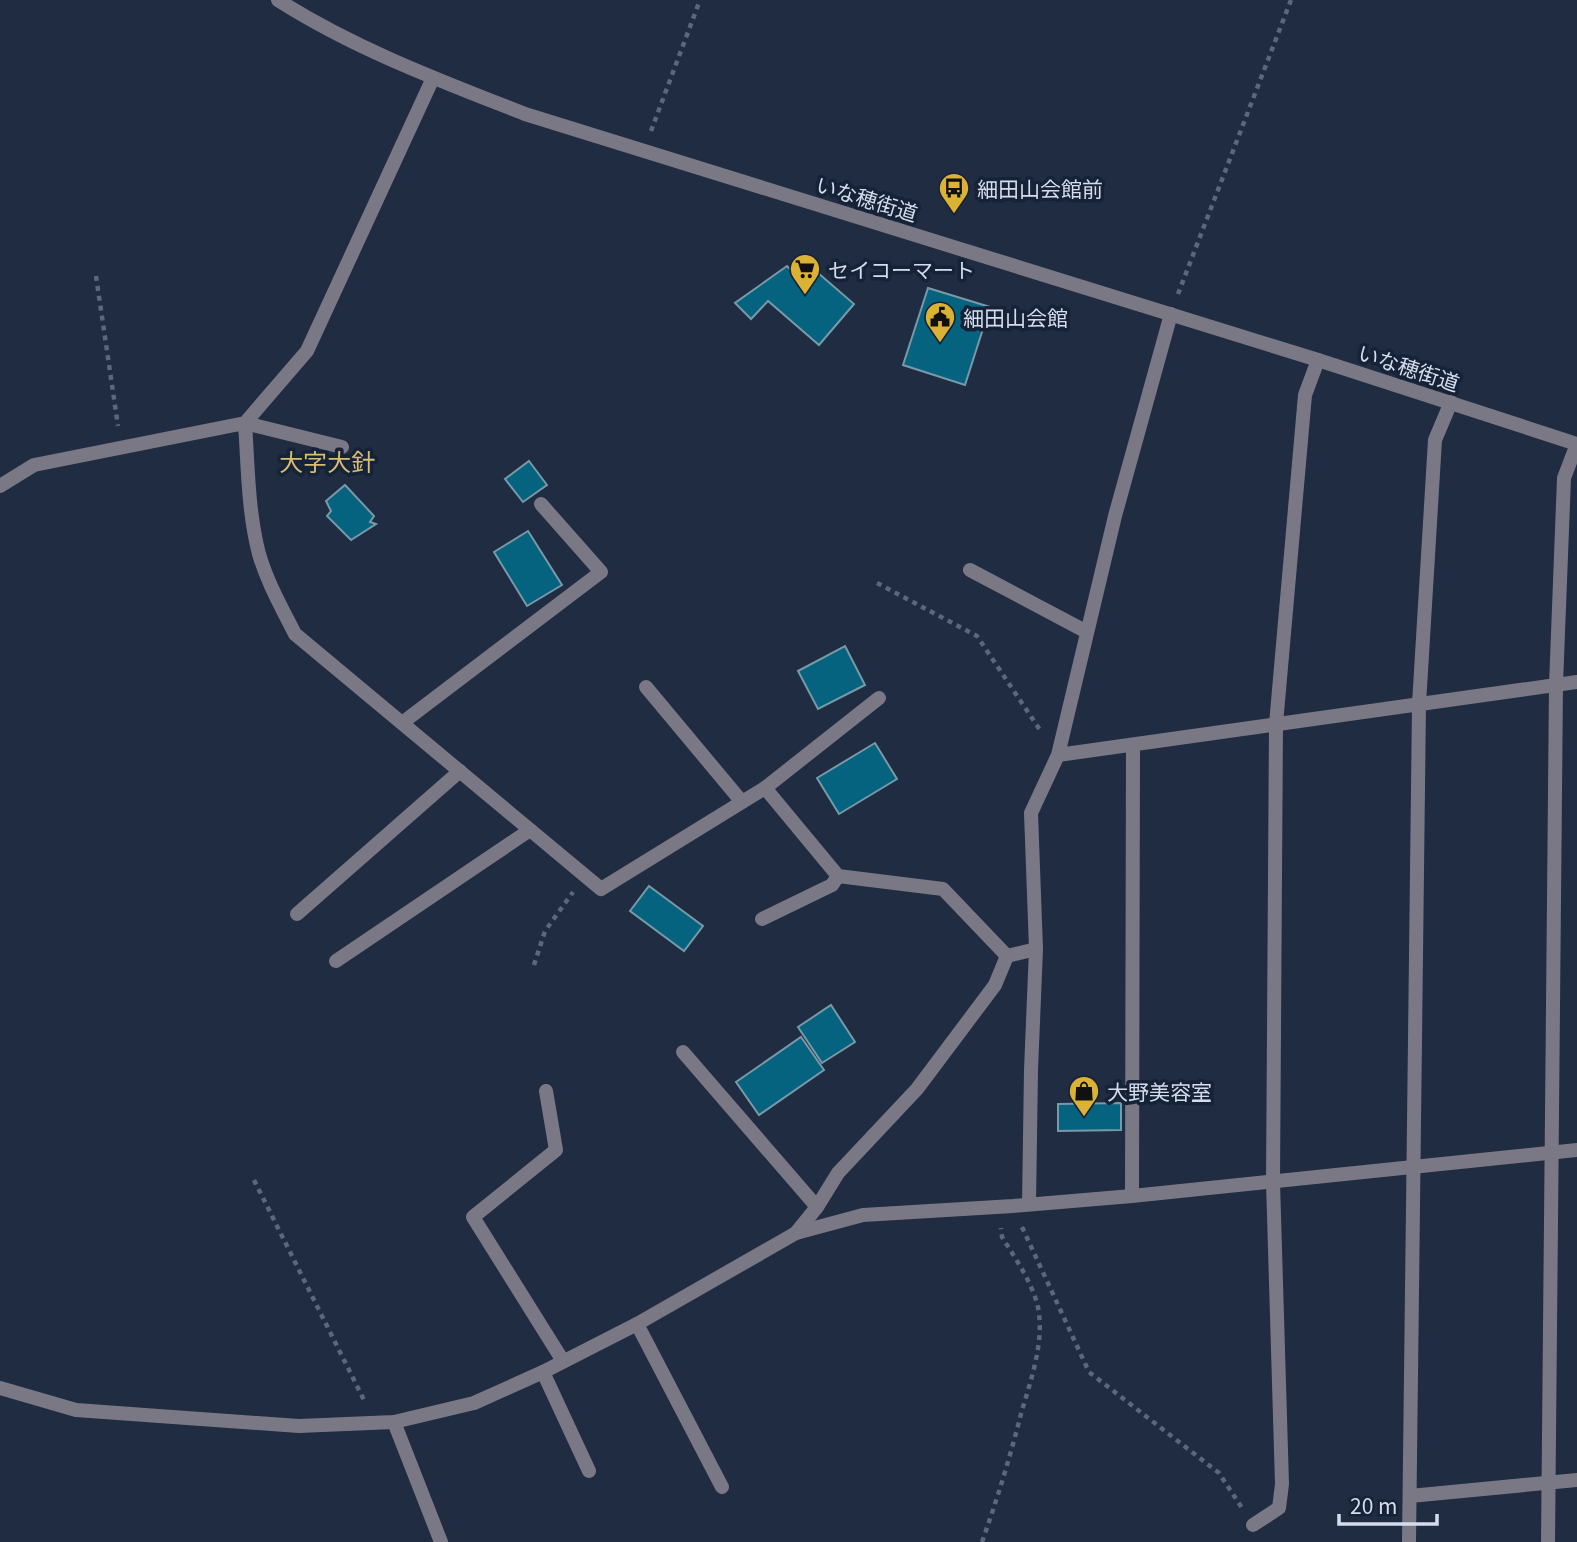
<svg xmlns="http://www.w3.org/2000/svg" width="1577" height="1542" font-family="Georgia,'Noto Sans JP',serif">
	<rect width="100%" height="100%" fill="#1f2c41"/>
	<!-- building -->
	<path fill="#06637f" stroke="#7799a8" stroke-width="2" d="M802 259 854 304 819 345 768 301 751 319 735 303 787 266 792 271Z
		M928 288 990 307 965 385 903 365Z
		M529 461 547 485 523 502 505 479Z
		M345 485 374 516 370 522 376 524 351 540 327 516 331 511 326 501Z
		M528 531 562 585 527 606 494 552Z
		M845 646 865 685 818 709 798 671Z
		M875 743 897 779 839 814 817 778Z
		M649 886 703 926 684 951 630 911Z
		M831 1005 855 1042 822 1063 798 1027Z
		M801 1037 824 1070 759 1115 736 1082Z
		M1121 1103V1130L1058 1131V1104Z"/>
	<g fill="none" stroke-linecap="round" stroke-linejoin="round">
		<!-- path -->
		<path stroke="#5b677a" stroke-width="4.5" stroke-dasharray="5 5" stroke-linecap="butt" d="M651 131 700 0
			M96 276 118 426
			M1178 294 1291 0
			M877 583 977 636 1040 730
			M534 965 545 931 573 892
			M254 1180 364 1400
			M1022 1227 1089 1372 1219 1473 1242 1508
			M982 1542C997 1500 1010 1457 1021 1414 1031 1379 1046 1339 1037 1303 1030 1279 1015 1258 1002 1237L1001 1228"/>
		<!-- service -->
		<path stroke="#7b7885" stroke-width="14" d="M245 423 342 447
			M646 687 742 802
			M402 723 601 572 541 504
			M765 788 879 698
			M297 914 460 771
			M762 919 832 885 838 876
			M336 961 530 830
			M683 1052 817 1207
			M546 1091 556 1150 473 1217 563 1361
			M637 1324 722 1487
			M543 1372 589 1471
			M1409 1542 1419 704 1435 440 1451 402
			M1548 1542 1556 685 1564 478 1577 444"/>
		<!-- minor -->
		<path stroke="#7b7885" stroke-width="14" d="M245 423C248 467 248 512 259 554 267 582 282 608 295 634L601 889 765 788 838 876 943 889 1007 956
			M0 486 34 465 245 423 307 351 433 78
			M970 570 1087 632
			M1058 755 1577 682
			M1007 956 1036 949 1031 813 1058 755 1115 516 1171 314
			M1132 1196 1133 746
			M1029 1204 1031 1070 1036 949
			M796 1233 817 1207 838 1173 917 1089 995 985 1007 956
			M394 1422 441 1542
			M1410 1496 1577 1480
			M1253 1525 1279 1508 1282 1484 1273 1182 1276 724 1305 395 1318 360"/>
		<!-- tertiary -->
		<path stroke="#7b7885" stroke-width="14" d="M278 0C355 49 441 81 525 114L1318 360 1577 444
			M0 1388 76 1410 299 1426 394 1422 474 1403 543 1372 637 1324 796 1233 863 1215 1013 1206 1132 1196 1577 1150"/>
	</g>
	<!-- icons -->
	<defs>
		<g id="bus-pin" transform="scale(1.575)"><path d="M0 17L-7.5 6A9.5 9.5 0 1 1 7.5 6Z" fill="#dbb233" stroke="#152237"/><path d="M-5-6H5V4H4V6H2V4H-2V6H-4V4H-5ZM-3.5-4V0h7V-4ZM-3.5 1.2v1.5H-2V1.2ZM2 1.2v1.5H3.5V1.2Z" fill="#111"/></g>
		<g id="supermarket-pin" transform="scale(1.575)"><path d="M0 17L-7.5 6A9.5 9.5 0 1 1 7.5 6Z" fill="#dbb233" stroke="#152237"/><path d="M-6-5.5h2.5l.6 2H6L4.5 2H-2.5L-4.4-4H-6ZM-1.5 3.2a1.3 1.3 0 1 0 .1 0ZM3 3.2a1.3 1.3 0 1 0 .1 0Z" fill="#111"/></g>
		<g id="civic-pin" transform="scale(1.575)"><path d="M0 17L-7.5 6A9.5 9.5 0 1 1 7.5 6Z" fill="#dbb233" stroke="#152237"/><path d="M-.6-6.5H3V-4.5H.6V-3L4-1V1h2V6H-6V1h2V-1L-.6-3ZM-1.2 2.5V6h2.4V2.5Z" fill="#111"/></g>
		<g id="shop-pin" transform="scale(1.575)"><path d="M0 17L-7.5 6A9.5 9.5 0 1 1 7.5 6Z" fill="#dbb233" stroke="#152237"/><path d="M-5-2.5h2.3a2.7 3.5 0 0 1 5.4 0H5L5.5 6h-11ZM-1.5-2.5h3a1.5 2.3 0 0 0-3 0Z" fill="#111"/></g>
	</defs>
	<g fill-rule="evenodd">
		<use href="#bus-pin" x="954" y="188"/>
		<use href="#supermarket-pin" x="805" y="269"/>
		<use href="#civic-pin" x="940" y="317"/>
		<use href="#shop-pin" x="1084" y="1091"/>
	</g>
	<g text-anchor="middle" dominant-baseline="central" stroke-width="7" stroke-linejoin="round" paint-order="stroke">
		<!-- poi labels -->
		<g font-size="21" fill="#d4ddeb" stroke="#152237" text-anchor="start">
			<text x="977" y="188">細田山会館前</text>
			<text x="828" y="269">セイコーマート</text>
			<text x="963" y="317">細田山会館</text>
			<text x="1107" y="1091">大野美容室</text>
		</g>
		<!-- street labels -->
		<g font-size="21" fill="#d4ddeb" stroke="#152237">
			<text transform="translate(867 198) rotate(17)">いな穂街道</text>
			<text transform="translate(1409 367) rotate(18)">いな穂街道</text>
		</g>
		<!-- quarter labels -->
		<g font-size="24" fill="#d7bc71" stroke="#152237">
			<text x="327" y="460">大字大針</text>
		</g>
	</g>
	<!-- scale -->
	<path d="M1339 1514v10h98v-10" fill="none" stroke="#d4ddeb" stroke-width="3.5"/>
	<text x="1350" y="1514" font-size="21" fill="#d4ddeb" stroke="#152237" stroke-width="5" paint-order="stroke">20 m</text>
</svg>
